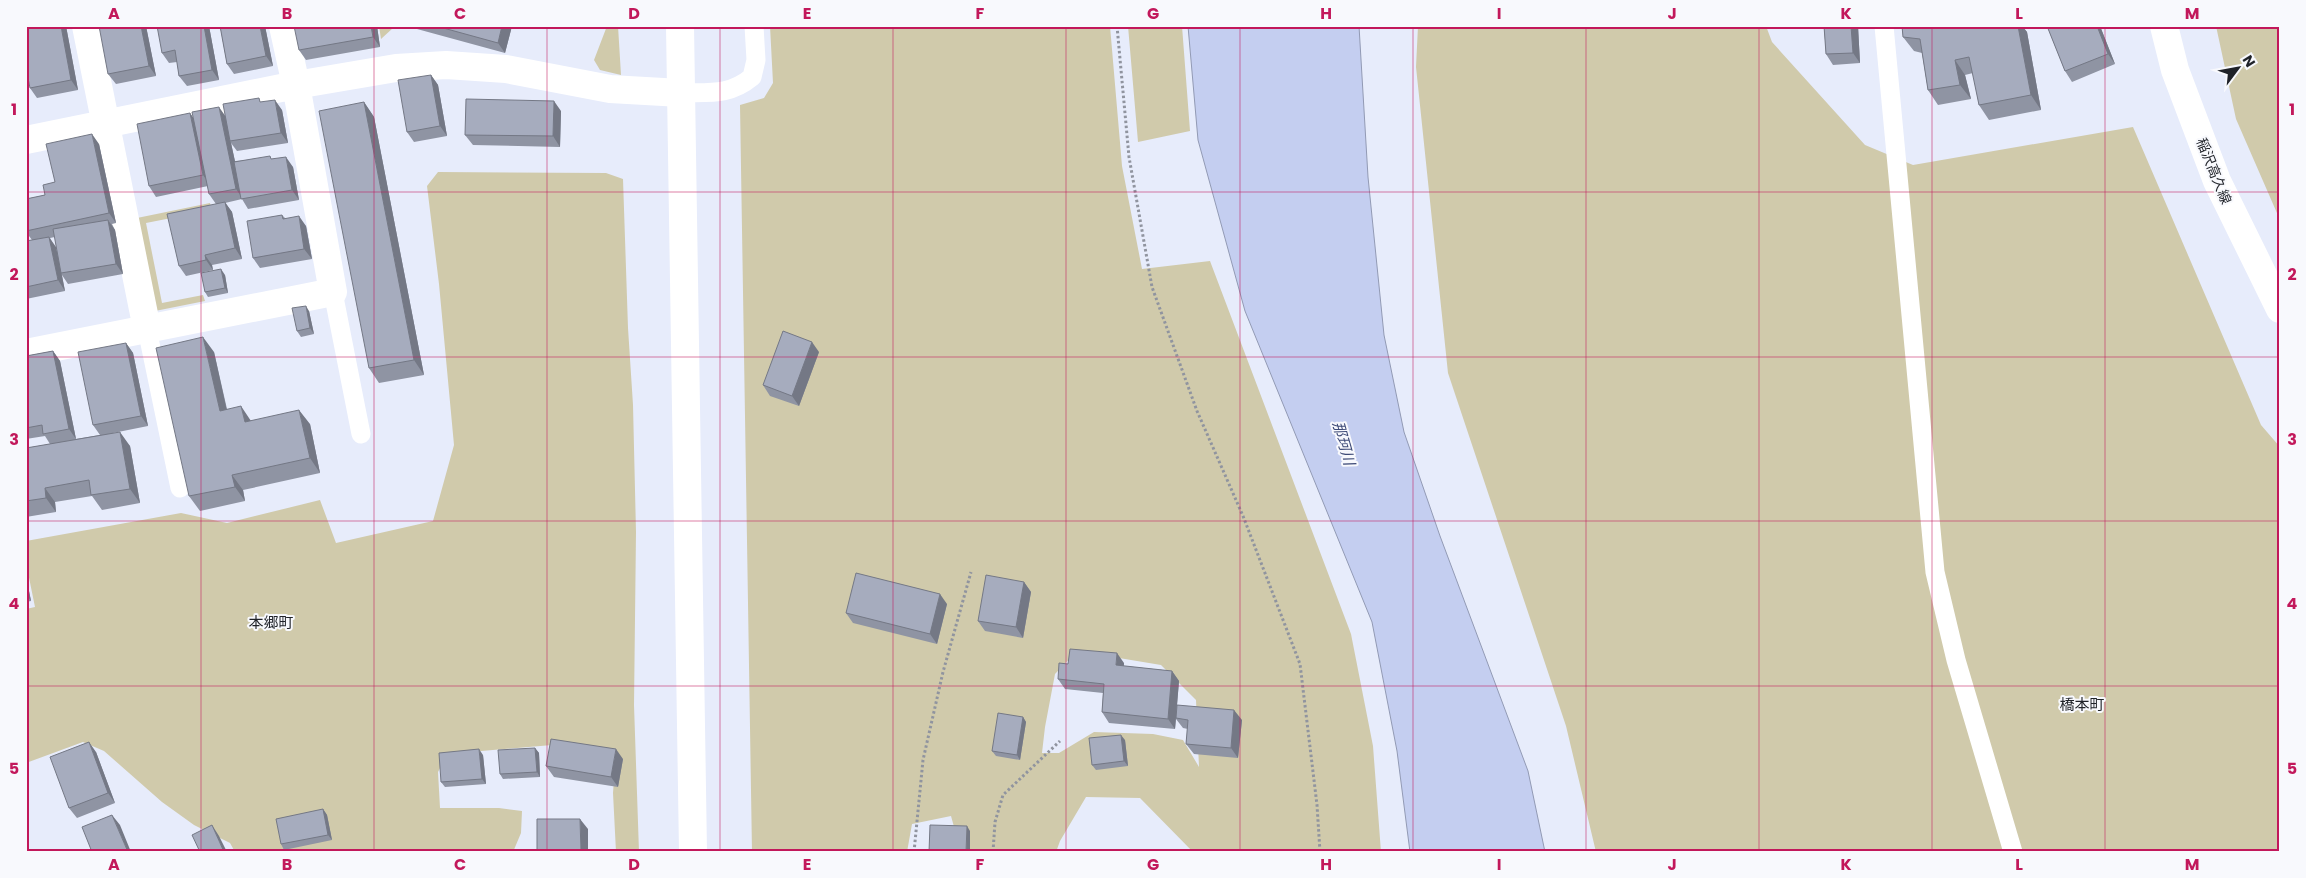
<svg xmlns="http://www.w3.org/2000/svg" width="2306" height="878" font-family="Poppins,'Noto Sans JP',sans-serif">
	<rect width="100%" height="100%" fill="#e7ecfb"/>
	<!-- green -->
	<path fill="#d0caab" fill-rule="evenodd" d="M379 26H393V28L381 39Z
		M607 26H618L621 75 600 70 594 60Z
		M770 26H1110L1122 166 1142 269 1210 261 1351 634 1373 746 1381 852H1193L1140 798 1086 797 1060 841 1056 852H961L951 816 912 824 907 852H752L740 105 764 98 773 83ZM1077 651 1161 665 1196 700 1199 767 1183 740 1153 734 1094 732 1059 753H1042L1045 727 1055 674Z
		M1128 26H1182L1190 131 1138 142Z
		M1418 26H1766L1772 42 1865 145 1913 165 2133 127 2261 425 2280 447V852H1596L1566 726 1448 373 1416 67Z
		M2216 26H2280V220L2236 119Z
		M438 172 606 173 623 179 628 328 633 405 636 532 634 705 639 852H616L613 793 616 753 552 745 447 754 438 772 440 808H499L522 811 521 833 513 852H235L230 843 194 825 162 802 104 751 83 742 26 763V609L35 607 26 563V541L181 513 227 523 320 500 336 543 433 521 454 445 439 284 427 186Z
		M210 203 212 210 146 223 162 303 203 295 205 301 155 311 137 218Z"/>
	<!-- water -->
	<path fill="#c4cef0" stroke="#929ab4" d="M1188 26H1359L1368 177 1384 335 1404 432 1440 536 1528 771 1545 852H1410L1397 751 1372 622 1245 311 1198 140Z"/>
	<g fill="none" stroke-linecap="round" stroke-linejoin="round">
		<!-- path -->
		<path stroke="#90949f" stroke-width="3" stroke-dasharray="2.5 2.5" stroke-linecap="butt" d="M1117 26 1129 157 1152 287 1197 411 1243 516 1300 664 1317 805 1320 852
			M914 852 923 760 943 672 971 572
			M993 852 995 822 1003 795 1060 741"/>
		<!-- service -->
		<path stroke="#fff" stroke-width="19" d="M1884 26 1935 572 1956 660 2013 852
			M681 93C709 92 729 96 752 77L756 60 754 26
			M333 292 361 434
			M147 329 180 488"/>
		<!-- minor -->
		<path stroke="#fff" stroke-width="28" d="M86 26 147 329
			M26 140 296 85 396 68 446 65 506 69 610 89 681 93
			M26 353 333 292 296 85 283 26"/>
		<!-- tertiary -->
		<path stroke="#fff" stroke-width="28" d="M680 26 693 852"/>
		<!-- secondary -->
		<path stroke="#fff" stroke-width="28" d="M2164 26 2175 70 2217 181 2280 309"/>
	</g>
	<!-- wall -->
	<path fill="#8f94a3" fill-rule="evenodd" d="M66 26 78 90 37 98 30 88Z
		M146 26 156 76 116 84 108 74Z
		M209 26 219 80 187 86 179 76 177 62 169 63 162 53Z
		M220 26H265L273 66 234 74 227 64Z
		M377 26 380 47 306 60 299 50Z
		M406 26H512L505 53Z
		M1824 26H1858L1860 63 1833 65 1826 54Z
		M1902 26H2028L2023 27 2027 32 2041 110 1989 120 1979 105 1973 73 1965 75 1971 99 1938 105 1928 90 1922 53 1914 51 1903 37Z
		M2047 26H2100L2115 64 2072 82 2065 71Z
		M431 75 438 85 447 136 414 142 407 132Z
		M261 102 282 110 288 143 237 151 231 143 235 161 272 159 293 167 299 200 248 209 242 199 225 203 232 212 242 259 212 265 213 270 186 276 179 266 216 204 209 194 208 186 156 197 149 186 190 113 193 118 225 117Z
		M364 102 374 117 424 375 379 383 369 368Z
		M561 111 560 147 473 145 465 135Z
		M99 144 116 223 112 224 115 230 123 274 68 284 62 275 65 291 26 299V241L32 240 26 232V199L45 195 55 182ZM55 237 57 252 50 238Z
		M282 215 285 218 306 226 312 259 260 268 253 258Z
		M225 275 228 293 208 297 205 292Z
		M309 311 314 334 301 337 297 331Z
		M126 343 133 353 148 426 113 433 130 446 140 503 102 510 92 496 55 502 56 512 26 517V448L50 444 45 436 26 439V356L53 351 60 361 76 439 100 435 93 425Z
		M214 352 227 409 251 421 310 424 320 473 243 490 245 501 200 511 189 496Z
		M819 352 799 406 770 396 763 385Z
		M26 576 31 601 26 602Z
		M1024 582 1031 592 1023 638 985 631 978 621Z
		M947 604 937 644 853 623 846 613Z
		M1124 663V666L1172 671 1179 681 1177 705 1242 720 1238 758 1194 754 1186 744 1188 729 1183 728 1176 719 1175 729 1109 723 1102 712 1103 693 1065 689 1058 679 1068 664Z
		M1023 717 1026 722 1020 760 996 756 992 751Z
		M1125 740 1128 766 1096 770 1092 765Z
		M535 748 539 753 540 777 503 779 500 774Z
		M96 752 115 803 77 818 69 808Z
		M483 755 486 784 445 787 441 782Z
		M623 759 618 787 554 777 546 766Z
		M323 809 327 815 332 840 284 850 281 844Z"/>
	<!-- shaded-wall -->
	<path fill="#747885" d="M61 26H66L78 90 71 80Z
		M141 26H146L156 76 149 66Z
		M204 26H209L219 80 212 70Z
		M260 26H265L273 66 266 56Z
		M371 26H377L380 47 373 37Z
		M502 26H512L505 53 498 43Z
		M1851 26H1858L1860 63 1853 53Z
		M2018 26H2022L2027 32 2041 110 2031 95Z
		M2097 26H2100L2115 64 2108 54Z
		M1955 60 1965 75 1971 99 1960 85Z
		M431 75 438 85 447 136 440 126Z
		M275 100 282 110 288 143 281 133Z
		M554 101 561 111 560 147 553 136Z
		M364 102 374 117 424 375 414 360Z
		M219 107 226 117 230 141 231 143 243 199 236 189Z
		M190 113 197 123 210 185 203 175Z
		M92 134 99 144 116 223 109 213Z
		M286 157 293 167 299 200 292 190Z
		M225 202 232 212 242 259 235 248Z
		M299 216 306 226 312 259 304 249Z
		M108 220 115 230 123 274 116 264Z
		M49 237 56 247 65 291 58 280Z
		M205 255 212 265 213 270 206 260Z
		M221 269 225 275 228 293 225 288Z
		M306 306 309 311 314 334 310 328Z
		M203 337 214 352 230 425 220 411Z
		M812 342 819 352 799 406 792 396Z
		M126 343 133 353 148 426 141 416Z
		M53 351 60 361 76 439 69 429Z
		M241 406 251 421 245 422Z
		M299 410 310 424 320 473 310 458Z
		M120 432 130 446 140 503 130 489Z
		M232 475 243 490 245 501 235 487Z
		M45 488 55 502 56 512 46 498Z
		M26 576 31 601 26 594Z
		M1024 582 1031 592 1023 638 1016 627Z
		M940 594 947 604 937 644 930 634Z
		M1117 653 1124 663 1123 676 1116 665Z
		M1172 671 1179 681 1175 729 1168 719Z
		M1234 710 1242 720 1238 758 1231 748Z
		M1023 717 1026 722 1020 760 1017 755Z
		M1121 735 1125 740 1128 766 1124 761Z
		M89 742 96 752 115 803 108 793Z
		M535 748 539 753 540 777 537 772Z
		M479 749 483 755 486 784 482 779Z
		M616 749 623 759 618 787 611 777Z
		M323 809 327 815 332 840 328 835Z
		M112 815 120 825 131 852H128Z
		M580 819 588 829V852H581Z
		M212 825 219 836 227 852H224Z
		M967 826 970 831V852H966Z"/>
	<!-- building -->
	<path fill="#a6acbe" stroke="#747885" d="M26 26H61L71 80 30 88 26 68Z
		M99 26H141L149 66 108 74Z
		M157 26H204L212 70 179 76 175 50 162 53Z
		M220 26H260L266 56 227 64Z
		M294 26H371L373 37 299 50Z
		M436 26H502L498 43Z
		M1824 26H1851L1853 53 1826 54Z
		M1902 26H2018L2031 95 1979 105 1969 57 1955 60 1960 85 1928 90 1920 39 1903 37Z
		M2047 26H2097L2108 54 2065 71Z
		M431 75 440 126 407 132 398 80Z
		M259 98 260 102 275 100 281 133 230 141 223 104Z
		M466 99 554 101 553 136 465 135Z
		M364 102 414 360 369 368 319 111Z
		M219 107 236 189 209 194 192 112Z
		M190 113 203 175 149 186 137 124Z
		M92 134 109 213 26 231V199L45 195 43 185 55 182 46 144Z
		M270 156 271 159 286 157 292 190 241 199 234 162Z
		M225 202 235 248 205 255 206 260 179 266 167 214Z
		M282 215 283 219 299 216 304 249 253 258 247 221Z
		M108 220 116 264 61 273 53 229Z
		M49 237 58 280 26 287V241Z
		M221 269 225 288 205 292 201 273Z
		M306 306 310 328 297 331 292 308Z
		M783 331 812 342 792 396 763 385Z
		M203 337 220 411 241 406 245 422 299 410 310 458 232 475 235 487 189 496 156 348Z
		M126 343 141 416 93 425 78 352Z
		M53 351 69 429 43 434 42 425 26 428V356Z
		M120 432 130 489 91 495 89 480 45 488 46 498 26 501V448Z
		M856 573 940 594 930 634 846 613Z
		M986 575 1024 582 1016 627 978 621Z
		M1070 649 1117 653 1116 665 1172 671 1168 719 1102 712 1104 684 1058 679 1059 663 1068 664Z
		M1177 705 1234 710 1231 748 1186 744 1188 720 1176 718Z
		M998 713 1023 717 1017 755 992 751Z
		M1121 735 1124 761 1092 765 1089 738Z
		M551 739 616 749 611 777 546 766Z
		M89 742 108 793 69 808 50 757Z
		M535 748 537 772 500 774 498 750Z
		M479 749 482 779 441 782 439 753Z
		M323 809 328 835 281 844 276 819Z
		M112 815 128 852H92L82 827Z
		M537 819H580L581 852H537Z
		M212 825 224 852H200L192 835Z
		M930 825 967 826 966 852H929Z"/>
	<!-- grid -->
	<path fill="none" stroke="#c2185b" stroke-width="1" stroke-opacity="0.55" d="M201 26V852M374 26V852M547 26V852M720 26V852M893 26V852M1066 26V852M1240 26V852M1413 26V852M1586 26V852M1759 26V852M1932 26V852M2105 26V852M26 192H2280M26 357H2280M26 521H2280M26 686H2280"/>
	<g text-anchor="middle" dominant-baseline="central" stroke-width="4" stroke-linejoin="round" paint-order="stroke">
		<!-- street labels -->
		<g font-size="14" fill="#1f2228" stroke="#f8f9fd">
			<text transform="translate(2214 171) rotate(68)">稲沢高久線</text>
		</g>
		<!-- water labels -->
		<g font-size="15" font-style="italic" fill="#3d4a77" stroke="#f8f9fd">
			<text transform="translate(1344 443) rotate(74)">那珂川</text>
		</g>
		<!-- neighbourhood labels -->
		<g font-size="15" fill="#1f2228" stroke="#f8f9fd">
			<text x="271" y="622">本郷町</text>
			<text x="2082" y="704">橋本町</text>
		</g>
	</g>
	<!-- border -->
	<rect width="2306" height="878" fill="none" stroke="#f8f9fd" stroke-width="55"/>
	<!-- north arrow -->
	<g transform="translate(2238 68) rotate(58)" stroke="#f8f9fd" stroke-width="4" paint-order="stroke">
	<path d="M0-4L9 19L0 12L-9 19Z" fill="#1f2228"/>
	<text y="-8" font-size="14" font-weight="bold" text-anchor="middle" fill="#1f2228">N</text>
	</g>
	<rect x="28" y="28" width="2250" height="822" fill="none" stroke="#c2185b" stroke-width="2"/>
	<g font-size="16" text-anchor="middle" font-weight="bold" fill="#c2185b">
		<text x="114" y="19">A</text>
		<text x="287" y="19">B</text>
		<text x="460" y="19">C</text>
		<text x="634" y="19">D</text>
		<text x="807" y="19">E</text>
		<text x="980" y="19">F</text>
		<text x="1153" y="19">G</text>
		<text x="1326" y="19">H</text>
		<text x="1499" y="19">I</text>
		<text x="1672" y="19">J</text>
		<text x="1846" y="19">K</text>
		<text x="2019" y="19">L</text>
		<text x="2192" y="19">M</text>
		<text x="14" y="115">1</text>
		<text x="2292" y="115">1</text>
		<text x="14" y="280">2</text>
		<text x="2292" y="280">2</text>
		<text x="14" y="445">3</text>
		<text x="2292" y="445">3</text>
		<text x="14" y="609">4</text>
		<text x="2292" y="609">4</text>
		<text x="14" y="774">5</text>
		<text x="2292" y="774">5</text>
		<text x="114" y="870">A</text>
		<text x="287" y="870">B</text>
		<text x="460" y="870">C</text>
		<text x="634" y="870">D</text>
		<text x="807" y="870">E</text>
		<text x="980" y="870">F</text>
		<text x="1153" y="870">G</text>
		<text x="1326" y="870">H</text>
		<text x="1499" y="870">I</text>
		<text x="1672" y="870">J</text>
		<text x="1846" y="870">K</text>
		<text x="2019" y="870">L</text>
		<text x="2192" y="870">M</text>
	</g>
</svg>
